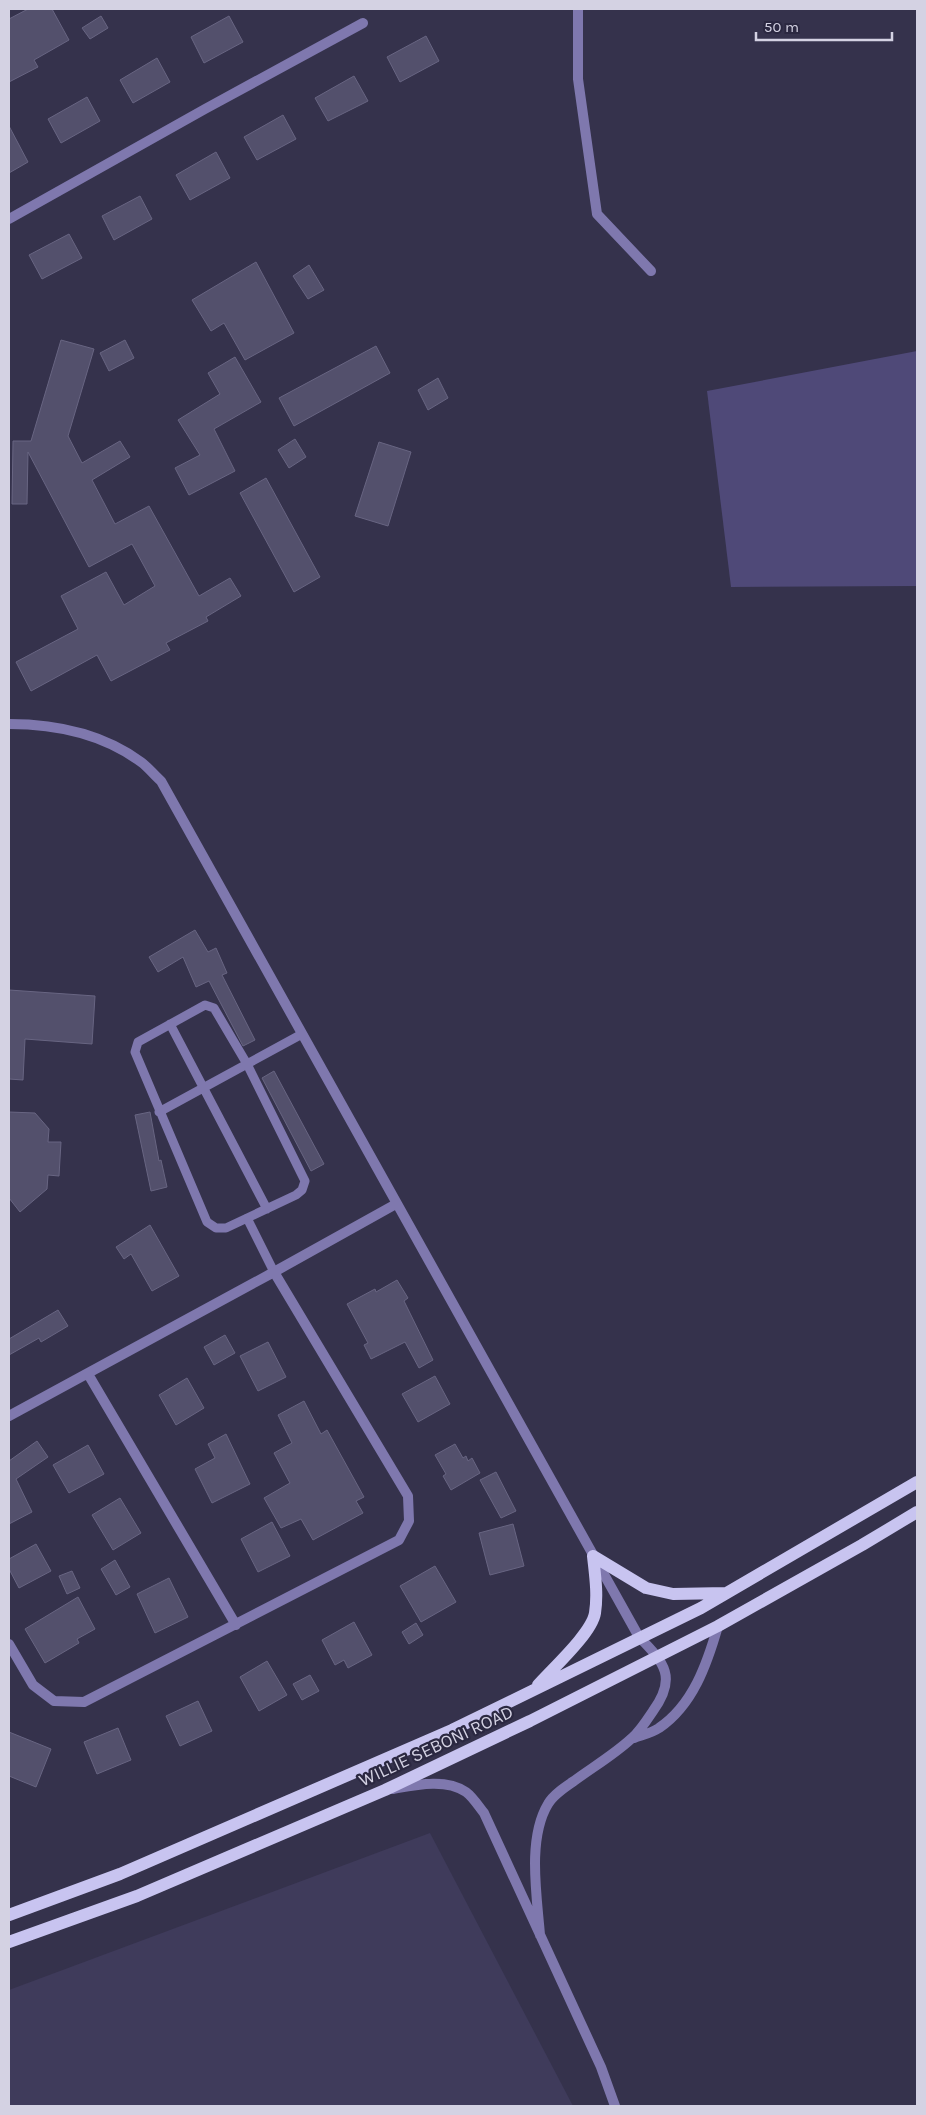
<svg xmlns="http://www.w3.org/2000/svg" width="926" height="2115" font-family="Karla,sans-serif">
	<rect width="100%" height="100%" fill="#35324c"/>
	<!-- built -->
	<path fill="#3f3b5b" d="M430 1833 573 2106H9V1990Z"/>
	<!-- green -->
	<path fill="#4f4978" d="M917 351V586L731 587 707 391Z"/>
	<!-- building -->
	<path fill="#53506c" stroke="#686582" d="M28 9H52L69 40 34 60 38 67 9 82V19Z
		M101 16 108 28 90 39 82 28Z
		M229 16 243 42 204 63 191 37Z
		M426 36 439 61 400 82 387 57Z
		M157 58 170 82 133 103 120 80Z
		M354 76 368 101 328 121 315 98Z
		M87 97 100 121 61 143 48 119Z
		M283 115 296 139 257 160 244 137Z
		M9 126 28 162 9 173Z
		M216 152 230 178 190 200 176 175Z
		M140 196 152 219 114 240 102 216Z
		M69 234 82 258 42 279 29 255Z
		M256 262 294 333 245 360 224 323 211 331 192 300Z
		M309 265 324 290 308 299 293 276Z
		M61 340 94 349 68 436 82 463 120 441 130 457 92 480 115 524 149 506 199 596 230 578 241 596 206 617 208 621 166 643 170 650 111 681 97 655 31 691 16 662 78 629 61 596 106 572 124 605 155 586 132 544 89 567 28 452 27 504H12L13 441H31Z
		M125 340 134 358 109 371 100 353Z
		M376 346 390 373 294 426 279 398Z
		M235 357 261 402 214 429 235 471 189 495 175 468 200 455 178 420 220 394 208 373Z
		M438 378 448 398 428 410 418 390Z
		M295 439 306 457 289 468 278 450Z
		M379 442 411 452 388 526 355 516Z
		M266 478 320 577 294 592 240 493Z
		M195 930 208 952 216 948 227 973 222 975 255 1040 243 1046 209 981 196 987 183 957 158 972 149 957Z
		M9 990 95 996 92 1044 25 1039 23 1080 9 1079Z
		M274 1071 324 1164 311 1171 262 1078Z
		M9 1112 35 1113 49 1129 48 1142H61L59 1176 48 1175 47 1189 20 1212 9 1198Z
		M150 1112 159 1161 161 1160 167 1187 151 1191 135 1115Z
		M150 1225 179 1276 152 1291 131 1254 124 1259 116 1247Z
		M397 1280 408 1298 404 1301 433 1360 419 1368 405 1342 371 1359 364 1345 368 1343 347 1304 375 1289 376 1292Z
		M58 1310 68 1326 41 1342 39 1338 9 1355V1339Z
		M225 1335 235 1353 214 1365 204 1347Z
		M268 1342 286 1377 258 1391 240 1356Z
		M435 1376 450 1404 418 1422 402 1394Z
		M187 1378 204 1408 176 1425 159 1395Z
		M304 1401 321 1434 327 1430 364 1497 356 1501 363 1513 313 1540 301 1519 281 1528 264 1498 290 1483 274 1453 292 1443 278 1415Z
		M226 1434 250 1484 212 1503 195 1469 215 1458 208 1444Z
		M37 1441 48 1457 16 1479 32 1512 9 1524V1461Z
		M455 1444 463 1458 466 1456 468 1461 472 1458 480 1473 451 1490 443 1476 446 1474 435 1455Z
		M88 1445 104 1474 69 1493 53 1465Z
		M496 1472 516 1511 501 1518 480 1480Z
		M120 1498 141 1533 113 1550 92 1515Z
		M272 1522 290 1556 258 1572 241 1539Z
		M513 1524 524 1566 490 1575 479 1533Z
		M36 1544 51 1571 19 1588 9 1569V1559Z
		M115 1560 130 1587 116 1595 101 1569Z
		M435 1566 456 1602 421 1622 400 1586Z
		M72 1571 80 1588 67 1594 59 1576Z
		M169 1578 188 1617 155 1633 137 1594Z
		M78 1597 95 1629 77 1639 79 1643 45 1663 25 1629Z
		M354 1622 372 1655 348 1668 344 1660 335 1665 322 1640Z
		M416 1623 423 1635 409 1644 402 1632Z
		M267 1661 287 1695 259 1711 240 1677Z
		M310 1675 319 1691 302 1700 293 1684Z
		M198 1701 212 1731 180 1746 166 1716Z
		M118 1728 131 1760 97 1774 84 1742Z
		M9 1732 51 1749 36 1787 9 1776Z"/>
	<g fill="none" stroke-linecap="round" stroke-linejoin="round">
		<!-- service -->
		<path stroke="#7f78ae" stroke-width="9" d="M205 1005 214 1008 247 1064 305 1181 302 1190 296 1195 226 1228H216L207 1222 135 1052 138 1042Z
			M170 1024 267 1209
			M159 1112 302 1034
			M247 1218 274 1272"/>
		<!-- minor -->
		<path stroke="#7f78ae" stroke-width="10" d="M578 9V79L597 214 651 271
			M9 219 205 109 363 23
			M9 724C55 724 103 734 141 762 148 767 154 775 161 781L639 1637C665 1663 677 1678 653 1711 647 1720 640 1731 632 1738 615 1754 593 1767 574 1781 565 1787 553 1795 548 1804 527 1839 537 1896 540 1935
			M88 1374 236 1625
			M9 1416 274 1272 396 1204
			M9 1644 33 1685 54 1701 84 1702 399 1540 409 1521 408 1496 274 1272
			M634 1738C642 1735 652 1733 659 1728 693 1705 707 1664 718 1626
			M393 1789C415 1785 446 1778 466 1792 473 1797 479 1807 484 1813L601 2067 615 2106"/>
		<!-- primary -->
		<path stroke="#c8c4f0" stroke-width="12" d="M593 1556 646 1588 673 1594 726 1593
			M538 1685C552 1669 592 1633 595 1613 598 1594 595 1575 593 1556
			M9 1915 120 1874 452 1730 701 1608 917 1482
			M9 1942 137 1896 385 1790 530 1721 718 1626 862 1545 917 1512"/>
	</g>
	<g text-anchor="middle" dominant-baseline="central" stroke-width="4.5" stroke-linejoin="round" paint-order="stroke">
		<!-- street labels -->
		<g font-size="18" fill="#d4d2e3" stroke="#2b2841">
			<text transform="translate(436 1746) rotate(-25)">WILLIE SEBONI ROAD</text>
		</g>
	</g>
	<!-- border -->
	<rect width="926" height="2115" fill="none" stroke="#d4d2e3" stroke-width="20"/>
	<!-- scale -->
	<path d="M756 32v8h136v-8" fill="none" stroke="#d4d2e3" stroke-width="2.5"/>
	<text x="764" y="32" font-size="15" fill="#d4d2e3" stroke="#2b2841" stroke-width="4" paint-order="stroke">50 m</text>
</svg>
